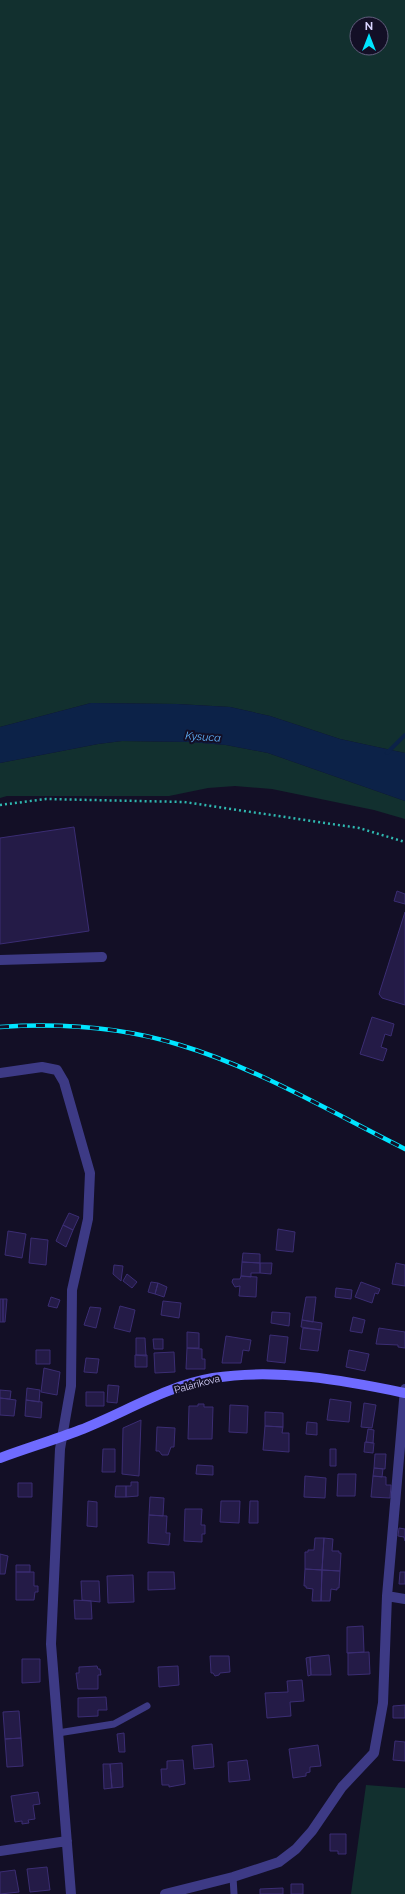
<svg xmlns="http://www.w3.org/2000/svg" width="405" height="1894" font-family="Raleway,sans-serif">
	<rect width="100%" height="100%" fill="#130f26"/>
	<!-- green -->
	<path fill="#12302f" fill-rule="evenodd" d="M0 0H405V753L340 739 270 716 230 707 177 704 91 703 0 727ZM357 24H381V48H357Z
		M122 741 190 742 226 745 268 753 405 801V819L374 810 272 789 235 786 208 788 169 796H7L0 798V763L98 744Z
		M366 1785 405 1788V1894H351Z"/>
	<!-- water -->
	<path fill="#0c2248" d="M91 703 177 704 230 707 270 716 340 739 405 753V801L268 753 226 745 190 742 122 741 98 744 0 763V727Z"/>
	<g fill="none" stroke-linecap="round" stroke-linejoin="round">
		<!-- stream -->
		<path stroke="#0c2248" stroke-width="4" d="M387 753 405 735"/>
	</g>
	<!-- building -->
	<path fill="#241b47" stroke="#3b2d73" d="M74 827 89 931 0 944V838Z
		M397 891 405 894V904L394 901Z
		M405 912V1005L382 998 379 994Z
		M372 1017 394 1024 391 1036 385 1034 381 1047 387 1049 383 1061 360 1054Z
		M69 1213 79 1217 73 1230 63 1225Z
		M63 1225 73 1230 66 1247 56 1241Z
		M278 1229 295 1232 293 1252 276 1250Z
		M8 1231 26 1234 22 1258 5 1255Z
		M31 1238 48 1240 46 1265 29 1263Z
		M243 1253 260 1254V1263L242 1262Z
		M242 1262 260 1263V1273H251V1277L241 1276Z
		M260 1263H272L271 1274 260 1273Z
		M396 1263 405 1265V1286L392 1284Z
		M114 1265 123 1266 121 1281 113 1274Z
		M127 1274 137 1282 132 1288 123 1281Z
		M241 1276 257 1277 256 1297 239 1296 240 1286 235 1287 232 1282 233 1279H240Z
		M151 1282 158 1283 155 1294 148 1292Z
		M361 1282 380 1289 378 1294 375 1293 372 1303 355 1297Z
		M158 1283 167 1287 164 1297 155 1294Z
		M336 1288 352 1290 351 1299 335 1297Z
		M51 1297 60 1300 57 1308 48 1306Z
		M306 1297H316L313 1322 302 1320Z
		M0 1299H3V1322H0Z
		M3 1299H7L5 1322H3Z
		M163 1301 181 1303 179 1318 161 1315Z
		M120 1306 135 1310 130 1332 114 1328Z
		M90 1307 101 1308 96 1328 84 1325Z
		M272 1312 290 1313 289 1326 271 1323Z
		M353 1317 365 1320 362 1333 350 1331Z
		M302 1320 322 1323 321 1330 301 1327Z
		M303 1328 321 1330 318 1351 300 1349Z
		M379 1328 405 1332V1348L398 1347V1345L376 1344Z
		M187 1332 199 1333V1348H187Z
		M270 1335 288 1337 285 1363 267 1361Z
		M226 1336 251 1340 249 1351 243 1350 241 1363H222Z
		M136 1338H145L146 1356 136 1355Z
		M153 1339H163V1349H154Z
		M187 1348 202 1349V1359H205V1369H186Z
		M36 1350H50V1364H36Z
		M349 1350 369 1354 365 1371 346 1367Z
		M174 1352 175 1372 155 1373 154 1353Z
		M135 1355H147V1367H135Z
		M86 1358 99 1359 97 1373 84 1372Z
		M44 1368 60 1372 57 1395 41 1392Z
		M108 1385 119 1386 117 1403 107 1402Z
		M27 1388 40 1390 39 1402 26 1400Z
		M0 1390 11 1391 10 1399 0 1398Z
		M86 1392H104V1406H86Z
		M0 1398 16 1400 14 1416 0 1415Z
		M330 1399 351 1402 349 1422 327 1420Z
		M26 1400 42 1402 41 1418 25 1416Z
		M364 1403 376 1405 372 1428 361 1427Z
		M198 1404H204V1407H213L212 1439H188L189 1406H198Z
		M230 1405 248 1406 247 1433 229 1432Z
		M265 1412 283 1413V1427L265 1426Z
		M141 1420 139 1476 122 1474 123 1428Z
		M307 1422 317 1423V1435L306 1434Z
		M265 1426 283 1427 282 1433H289V1452L263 1450Z
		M157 1427 175 1428 174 1447H171L168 1455H162L159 1451H156Z
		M368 1429 374 1430 373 1443 366 1442Z
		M365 1442 374 1443 373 1453 364 1452Z
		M103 1449H115V1472H102Z
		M330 1449H336V1466H330Z
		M375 1454H386L385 1469 374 1468Z
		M197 1465 213 1466V1475L196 1474Z
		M374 1468 383 1469 382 1477 373 1476Z
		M338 1474H356L355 1496H337Z
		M305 1476 326 1478 325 1498 304 1497Z
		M373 1476 386 1477V1485H391L390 1498 371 1497Z
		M131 1482H138V1496L126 1497V1486H131Z
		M18 1483H32V1497H18Z
		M116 1486H126V1497H115Z
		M150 1497 164 1498 163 1516 149 1515Z
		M88 1501 97 1502V1527L87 1526Z
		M221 1501H240L239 1523 220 1522Z
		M250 1501H258V1523H249Z
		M185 1509H202L201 1525H205V1534H202V1542L184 1541Z
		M149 1515 167 1516 166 1533H170L169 1545 148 1543Z
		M399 1528 405 1529V1541L404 1537 398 1536Z
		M315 1538H324L322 1570 305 1569V1552H308V1550H314Z
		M324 1538 333 1539 332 1551H339V1553H341L340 1571 322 1570Z
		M0 1554 8 1556 5 1574H0Z
		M16 1565H30V1572H16Z
		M305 1569 322 1570 321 1601H312L313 1589 306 1588V1586H304Z
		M322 1570 340 1571 339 1588H337V1590L331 1589 330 1601H321Z
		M16 1572H34V1586H38V1592H35L34 1600H16Z
		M148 1572H174L175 1589 148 1590Z
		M400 1572H405V1584H399Z
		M133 1575 134 1602 108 1603 107 1576Z
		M81 1581H99L100 1602 82 1600Z
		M74 1600 91 1601 92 1619H75Z
		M363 1626 364 1652 347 1653V1627Z
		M369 1652 370 1674 348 1675V1653Z
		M329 1655 331 1675H311L310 1657Z
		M210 1656H229L230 1672 220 1673 219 1675 215 1676 213 1673H211Z
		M310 1657 311 1675 308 1676 306 1658Z
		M22 1659H40V1682L22 1683Z
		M97 1666 98 1669H100L101 1675H98V1689H78L76 1673H79V1667Z
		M178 1666 179 1685 159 1687 158 1667Z
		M302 1680 304 1701 290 1702 291 1716 267 1718 265 1693 288 1692 287 1681Z
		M106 1697 107 1710H98V1716L78 1717V1698Z
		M405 1705V1718H393V1706Z
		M19 1711 21 1738 5 1739 3 1712Z
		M124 1733 125 1752H119L117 1734Z
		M21 1738 23 1766 7 1767 5 1739Z
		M395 1741 405 1742V1761L393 1760Z
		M212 1744 214 1767 194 1769 192 1746Z
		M318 1745 321 1766 310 1767V1772L306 1773V1776L293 1778 289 1749Z
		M183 1760 185 1784 169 1787V1785H162L161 1769H167V1761Z
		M247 1760 250 1780 229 1782 228 1762Z
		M122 1763 123 1787 112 1788 110 1764Z
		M103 1764H110L112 1788 104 1789Z
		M38 1792 40 1804 33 1805 35 1819 28 1820 29 1823 22 1824V1821L15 1822 11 1796Z
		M330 1834H346V1854H338V1851H330Z
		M47 1867 50 1890 30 1892 27 1869Z
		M15 1870 19 1892 0 1894V1872Z
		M291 1884H303V1894H291Z
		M283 1888V1894H260V1889Z"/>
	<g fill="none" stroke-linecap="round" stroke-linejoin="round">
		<!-- path -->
		<path stroke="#2fb8b0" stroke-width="2.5" stroke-dasharray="2 3" stroke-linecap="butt" d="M0 805 46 799 184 802 359 828 405 842"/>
		<!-- service -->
		<path stroke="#3d3a85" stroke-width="7" d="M58 1733 114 1724 147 1706
			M233 1877 234 1894"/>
		<!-- minor -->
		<path stroke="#3d3a85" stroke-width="10" d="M0 960 102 957
			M0 1073 42 1067 57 1070 64 1082 90 1173 88 1219 72 1290 71 1386 60 1449 51 1644 71 1894
			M387 1596 405 1599
			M0 1851 67 1841
			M165 1894 233 1877 279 1862 296 1849 312 1831 342 1787 374 1753 383 1703 387 1596 405 1389"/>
		<!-- secondary -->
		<path stroke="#6f6bff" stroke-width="10" d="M0 1458C27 1448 54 1440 80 1430 124 1413 166 1386 213 1378 276 1368 343 1380 405 1393"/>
		<!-- rail casing -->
		<g stroke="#00e5ff" stroke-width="4.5">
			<path id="rail" d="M0 1027C60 1023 122 1027 180 1045 257 1068 333 1113 405 1149"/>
		</g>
		<!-- rail -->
		<use href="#rail" stroke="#130f26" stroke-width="3" stroke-dasharray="9" stroke-linecap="butt"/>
	</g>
	<g text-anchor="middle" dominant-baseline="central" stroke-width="4" stroke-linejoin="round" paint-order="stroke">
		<!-- street labels -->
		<g font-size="10" fill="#d9d4ff" stroke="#130f26">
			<text transform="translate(197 1384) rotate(-15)">Palárikova</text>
		</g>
		<!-- water labels -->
		<g font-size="11" font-style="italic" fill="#62b6ff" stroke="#130f26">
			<text transform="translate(203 737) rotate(4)">Kysuca</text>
		</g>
	</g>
	<!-- north arrow -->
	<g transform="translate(369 36)"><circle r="19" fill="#130f26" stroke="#625e7d"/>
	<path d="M0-3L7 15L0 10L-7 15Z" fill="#00e5ff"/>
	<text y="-6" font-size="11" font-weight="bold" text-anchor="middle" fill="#d9d4ff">N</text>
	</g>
</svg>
